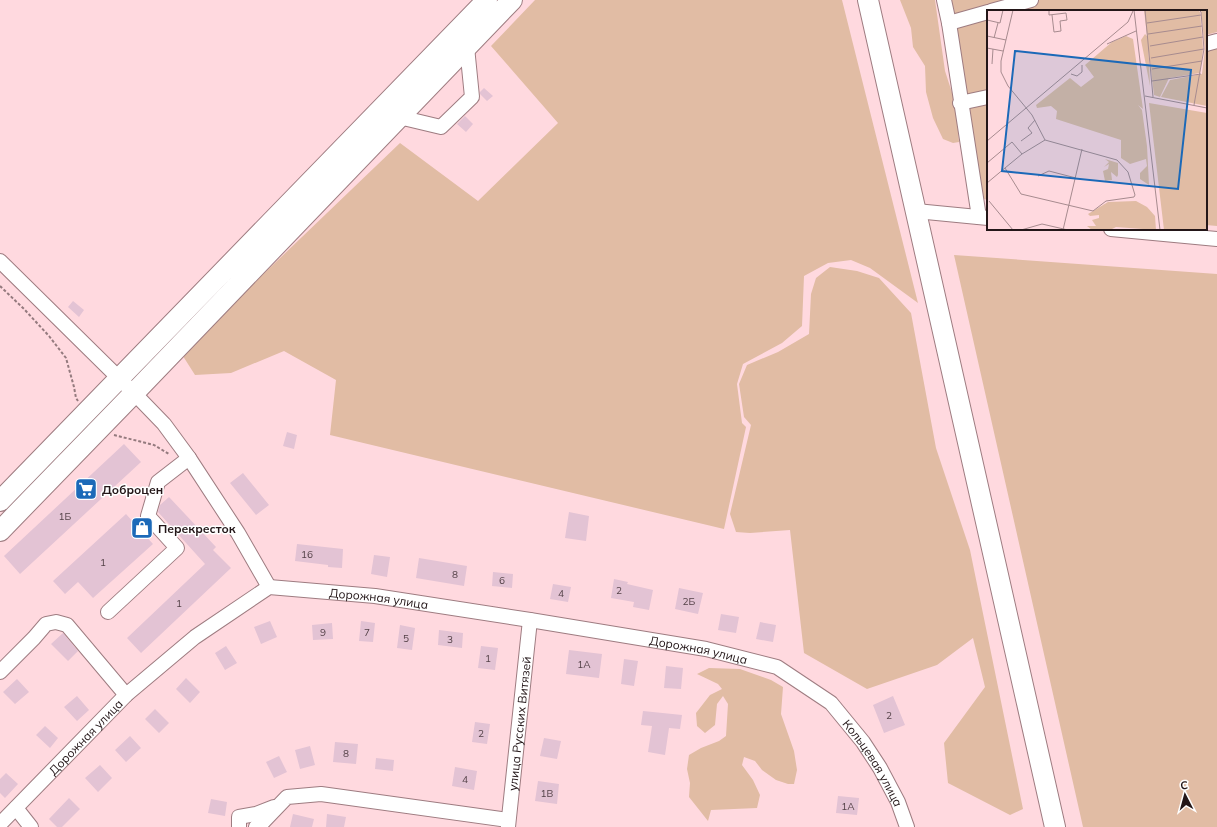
<svg xmlns="http://www.w3.org/2000/svg" width="1217" height="827" font-family="Mulish,sans-serif">
	<rect width="100%" height="100%" fill="#ffd9df"/>
	<!-- green -->
	<path fill="#e1bca4" d="M535 0H842L918 303 870 268 851 260 828 263 804 276 802 326 782 343 743 364 737 384 742 423 746 427 724 529 330 435 336 380 284 351 231 373 195 375 181 353 400 143 478 201 558 123 491 46Z
		M900 0H935L945 71 956 105 959 142 953 143 943 139 933 118 926 92 925 66 913 47 911 28Z
		M946 0H1217V32L1206 35V11H988V200L984 199Z
		M1217 46V226L1206 225V50Z
		M954 255 1217 274V827H1083Z
		M830 267 857 271 879 278 911 313 936 448 970 550 1023 809 1010 815 948 783 944 743 985 687 973 638 937 665 867 689 804 653 790 530 750 533 736 532 730 514 751 425 744 417 739 384 747 365 778 352 809 334 811 294 816 278Z
		M709 668 740 669 771 680 783 687 781 714 794 751 797 770 794 784H788L776 780 762 770 755 761 744 757 742 765 753 780 760 795 757 808 711 810 708 821 689 797 690 783 687 769 689 755 701 748 719 741 726 736 728 704 723 696 717 704 715 725 705 733 697 726 696 713 710 695 722 689 718 684 697 674Z"/>
	<!-- building -->
	<path fill="#e3c3d4" d="M484 88 493 96 487 101 480 94V92Z
		M465 116 473 124 466 132 457 124Z
		M73 301 84 310 79 317 68 307Z
		M287 432 297 435 294 449 283 446Z
		M124 444 141 462 20 574 4 556Z
		M243 473 269 505 256 515 230 483Z
		M169 497 216 547 213 550 231 568 141 653 127 638 205 564 158 512 160 505Z
		M569 512 589 516 586 541 565 538Z
		M126 514 153 544 93 598 78 582 65 594 53 581Z
		M297 544 343 549 342 568 328 567V565L295 561Z
		M374 555 390 557 387 577 371 574Z
		M419 558 467 566 464 586 416 578Z
		M493 572 513 574 512 588 492 586Z
		M614 579 628 582 627 584 653 590 649 610 633 607 634 602 611 598Z
		M553 584 571 587 568 602 550 599Z
		M679 588 703 593 698 614 675 609Z
		M721 614 739 617 736 633 718 630Z
		M270 621 277 637 261 644 254 627Z
		M361 621 375 623 373 642 359 641Z
		M760 622 776 625 773 642 756 639Z
		M332 623 333 639 313 640 312 625Z
		M400 625 415 628 412 650 397 648Z
		M439 630 463 633 462 648 438 645Z
		M63 633 78 651 68 661 51 644Z
		M226 646 237 663 225 670 215 653Z
		M481 646 498 648 495 670 478 668Z
		M569 650 602 654 599 678 566 674Z
		M624 659 638 661 634 686 621 684Z
		M666 666 683 668 681 689 664 688Z
		M186 678 200 692 190 703 176 689Z
		M17 679 29 692 15 704 3 692Z
		M77 696 89 710 77 721 64 707Z
		M893 696 905 725 884 733 873 705Z
		M155 709 169 723 159 733 145 719Z
		M643 711 682 715 680 729 669 728 665 755 648 752 652 726 641 725Z
		M475 722 490 724 487 744 472 742Z
		M45 726 58 738 50 748 36 735Z
		M130 736 141 748 126 762 115 750Z
		M544 738 561 741 557 759 540 756Z
		M335 742 358 744 356 764 333 762Z
		M310 746 315 765 300 769 295 750Z
		M279 756 287 772 274 778 266 762Z
		M376 758 394 760 393 771 375 769Z
		M100 765 112 778 98 792 85 778Z
		M455 767 477 771 474 790 452 786Z
		M6 773 18 784 5 798 0 793V779Z
		M538 781 559 784 557 804 535 801Z
		M838 796 859 798 857 815 836 813Z
		M69 798 80 809 62 827H57L49 819Z
		M211 799 227 802 225 816 208 813Z
		M293 814 314 819 312 827H290Z
		M327 814 346 817 344 827H326Z"/>
	<g fill="none" stroke-linecap="round" stroke-linejoin="round">
		<!-- minor casing -->
		<g stroke="#9e7c81" stroke-width="16">
			<g id="minor">
				<path d="M944 0 949 23 979 217"/>
				<path d="M991 11 1031 0"/>
				<path d="M949 23 988 12"/>
				<path d="M1206 44 1217 41"/>
				<path d="M960 103 988 97"/>
				<path d="M399 117 441 127 472 97 467 47"/>
				<path d="M916 211 988 218"/>
				<path d="M1111 229 1217 239"/>
				<path d="M0 261 134 393 164 424 189 458 238 533 269 587"/>
				<path d="M108 612 177 548 148 516 158 482 189 458"/>
				<path d="M0 672 34 638 46 624 56 622 67 625 126 695"/>
				<path d="M16 808 31 827"/>
				<path id="s1" d="M0 824 126 695 195 637 269 587 375 596 530 620 706 649 777 667 831 703 863 742 880 768 898 802 907 827"/>
				<path d="M239 827V817L256 814 274 807"/>
				<path d="M256 827 263 822 287 797 321 794 508 820"/>
				<path id="s2" d="M508 827 530 620"/>
			</g>
		</g>
		<!-- highway casing -->
		<g stroke="#9e7c81" stroke-width="22">
			<path id="highway" d="M868 0 1055 827
				M0 501 487 0
				M0 531 134 393 512 0"/>
		</g>
		<!-- path -->
		<path stroke="#947a7e" stroke-width="2" stroke-dasharray="3 2" stroke-linecap="butt" d="M0 286 24 309 49 336 66 358 74 387 76 398 78 401
			M114 435 154 445 169 454"/>
		<!-- minor -->
		<use href="#minor" stroke="#fff" stroke-width="14"/>
		<!-- highway -->
		<use href="#highway" stroke="#fff" stroke-width="20"/>
	</g>
	<!-- icons -->
	<defs>
		<g id="supermarket-square" transform="scale(1.15)"><rect x="-9" y="-9" width="18" height="18" rx="4" fill="#1b69b8" stroke="#fff"/><path d="M-6-5.5h2.5l.6 2H6L4.5 2H-2.5L-4.4-4H-6ZM-1.5 3.2a1.3 1.3 0 1 0 .1 0ZM3 3.2a1.3 1.3 0 1 0 .1 0Z" fill="#fff"/></g>
		<g id="shop-square" transform="scale(1.15)"><rect x="-9" y="-9" width="18" height="18" rx="4" fill="#1b69b8" stroke="#fff"/><path d="M-5-2.5h2.3a2.7 3.5 0 0 1 5.4 0H5L5.5 6h-11ZM-1.5-2.5h3a1.5 2.3 0 0 0-3 0Z" fill="#fff"/></g>
	</defs>
	<g fill-rule="evenodd">
		<use href="#supermarket-square" x="86" y="489"/>
		<use href="#shop-square" x="142" y="528"/>
	</g>
	<g text-anchor="middle" dominant-baseline="central" stroke-width="3" stroke-linejoin="round" paint-order="stroke">
		<!-- number labels -->
		<g font-size="10" fill="#534147">
			<text x="65" y="516">1Б</text>
			<text x="307" y="554">16</text>
			<text x="103" y="562">1</text>
			<text x="455" y="574">8</text>
			<text x="502" y="580">6</text>
			<text x="619" y="590">2</text>
			<text x="561" y="593">4</text>
			<text x="689" y="601">2Б</text>
			<text x="179" y="603">1</text>
			<text x="323" y="632">9</text>
			<text x="367" y="632">7</text>
			<text x="406" y="638">5</text>
			<text x="450" y="639">3</text>
			<text x="488" y="658">1</text>
			<text x="584" y="664">1А</text>
			<text x="889" y="715">2</text>
			<text x="481" y="733">2</text>
			<text x="346" y="753">8</text>
			<text x="465" y="779">4</text>
			<text x="547" y="793">1В</text>
			<text x="848" y="806">1А</text>
		</g>
		<!-- poi labels -->
		<g font-size="12" font-weight="bold" fill="#231618" stroke="#fff" text-anchor="start">
			<text x="102" y="489">Доброцен</text>
			<text x="158" y="528">Перекресток</text>
		</g>
		<!-- street labels -->
		<g font-size="12" fill="#231618" stroke="#fff">
			<text stroke="none"><textPath href="#s1" startOffset="470">Дорожная улица</textPath></text>
			<text stroke="none"><textPath href="#s1" startOffset="794">Дорожная улица</textPath></text>
			<text stroke="none"><textPath href="#s2" startOffset="104">улица Русских Витязей</textPath></text>
			<text stroke="none"><textPath href="#s1" startOffset="122">Дорожная улица</textPath></text>
			<text stroke="none"><textPath href="#s1" startOffset="1013">Кольцевая улица</textPath></text>
		</g>
	</g>
	<!-- overview -->
	<g transform="translate(987 10)">
		<rect width="220" height="220" fill="#ffd9df"/>
		<path d="M157 0H211L213 2 216 39 213 63 182 68 173 87 167 85ZM214 0H220V96L174 87 183 70 215 64 218 39ZM158 24 161 27 163 76 154 30ZM139 26 146 29 156 99 151 95 155 100 160 136 162 175 153 169V163L160 156 159 149 143 154 134 148V130L69 109 70 101 64 96 50 98 49 95 83 68 94 77 107 67 98 55 125 32ZM162 93 220 103V220H177ZM118 149 131 153V165L130 167 124 162 125 170 118 171 116 161 121 159 122 154 117 157 122 152ZM149 191 160 197 168 206 169 220 129 217 123 220H105L100 216H109L105 210 112 208V205L103 206 101 204 121 192Z" fill="#e1bca4"/>
		<path fill="none" stroke="#a78b8f" stroke-width="1" d="M26 0 14 51V62L21 76 45 105 58 130M62 0V5L79 3 80 10 73 11 74 21 67 22 65 5M147 0 173 220M158 0 166 87M0 10 13 13 16 0M160 13 214 5M161 24 215 16M0 26 19 30M7 28 11 13M120 34 149 21M163 36 216 27M0 38 16 41M164 48 217 39M5 54 6 39M165 59 215 51M84 64 90 66 95 62V55M165 71 214 64M158 86 220 98M207 95 217 39 214 2 212 0M0 131 141 12 146 1M34 131 45 123 41 118 48 110M0 153 25 132 35 144M51 166 62 161 89 168M0 173 18 158 35 144 58 130 130 150 141 162 148 185 147 187 119 191 106 201 34 184 18 158M2 191 26 220M34 220 55 214 81 220M76 220 95 139M126 220H151"/>
		<path fill="#1b69b8" fill-opacity="0.15" stroke="#1b69b8" stroke-width="2" d="M28 41 204 60 191 179 15 161Z"/>
		<rect width="220" height="220" fill="none" stroke="#231618" stroke-width="2"/>
	</g>
	<!-- north arrow -->
	<g transform="translate(1185 795) rotate(354)" stroke="#ffffff" stroke-width="3" paint-order="stroke">
	<path d="M0-3L7 15L0 10L-7 15Z" fill="#231618"/>
	<text y="-6" font-size="11" font-weight="bold" text-anchor="middle" fill="#231618">С</text>
	</g>
</svg>
